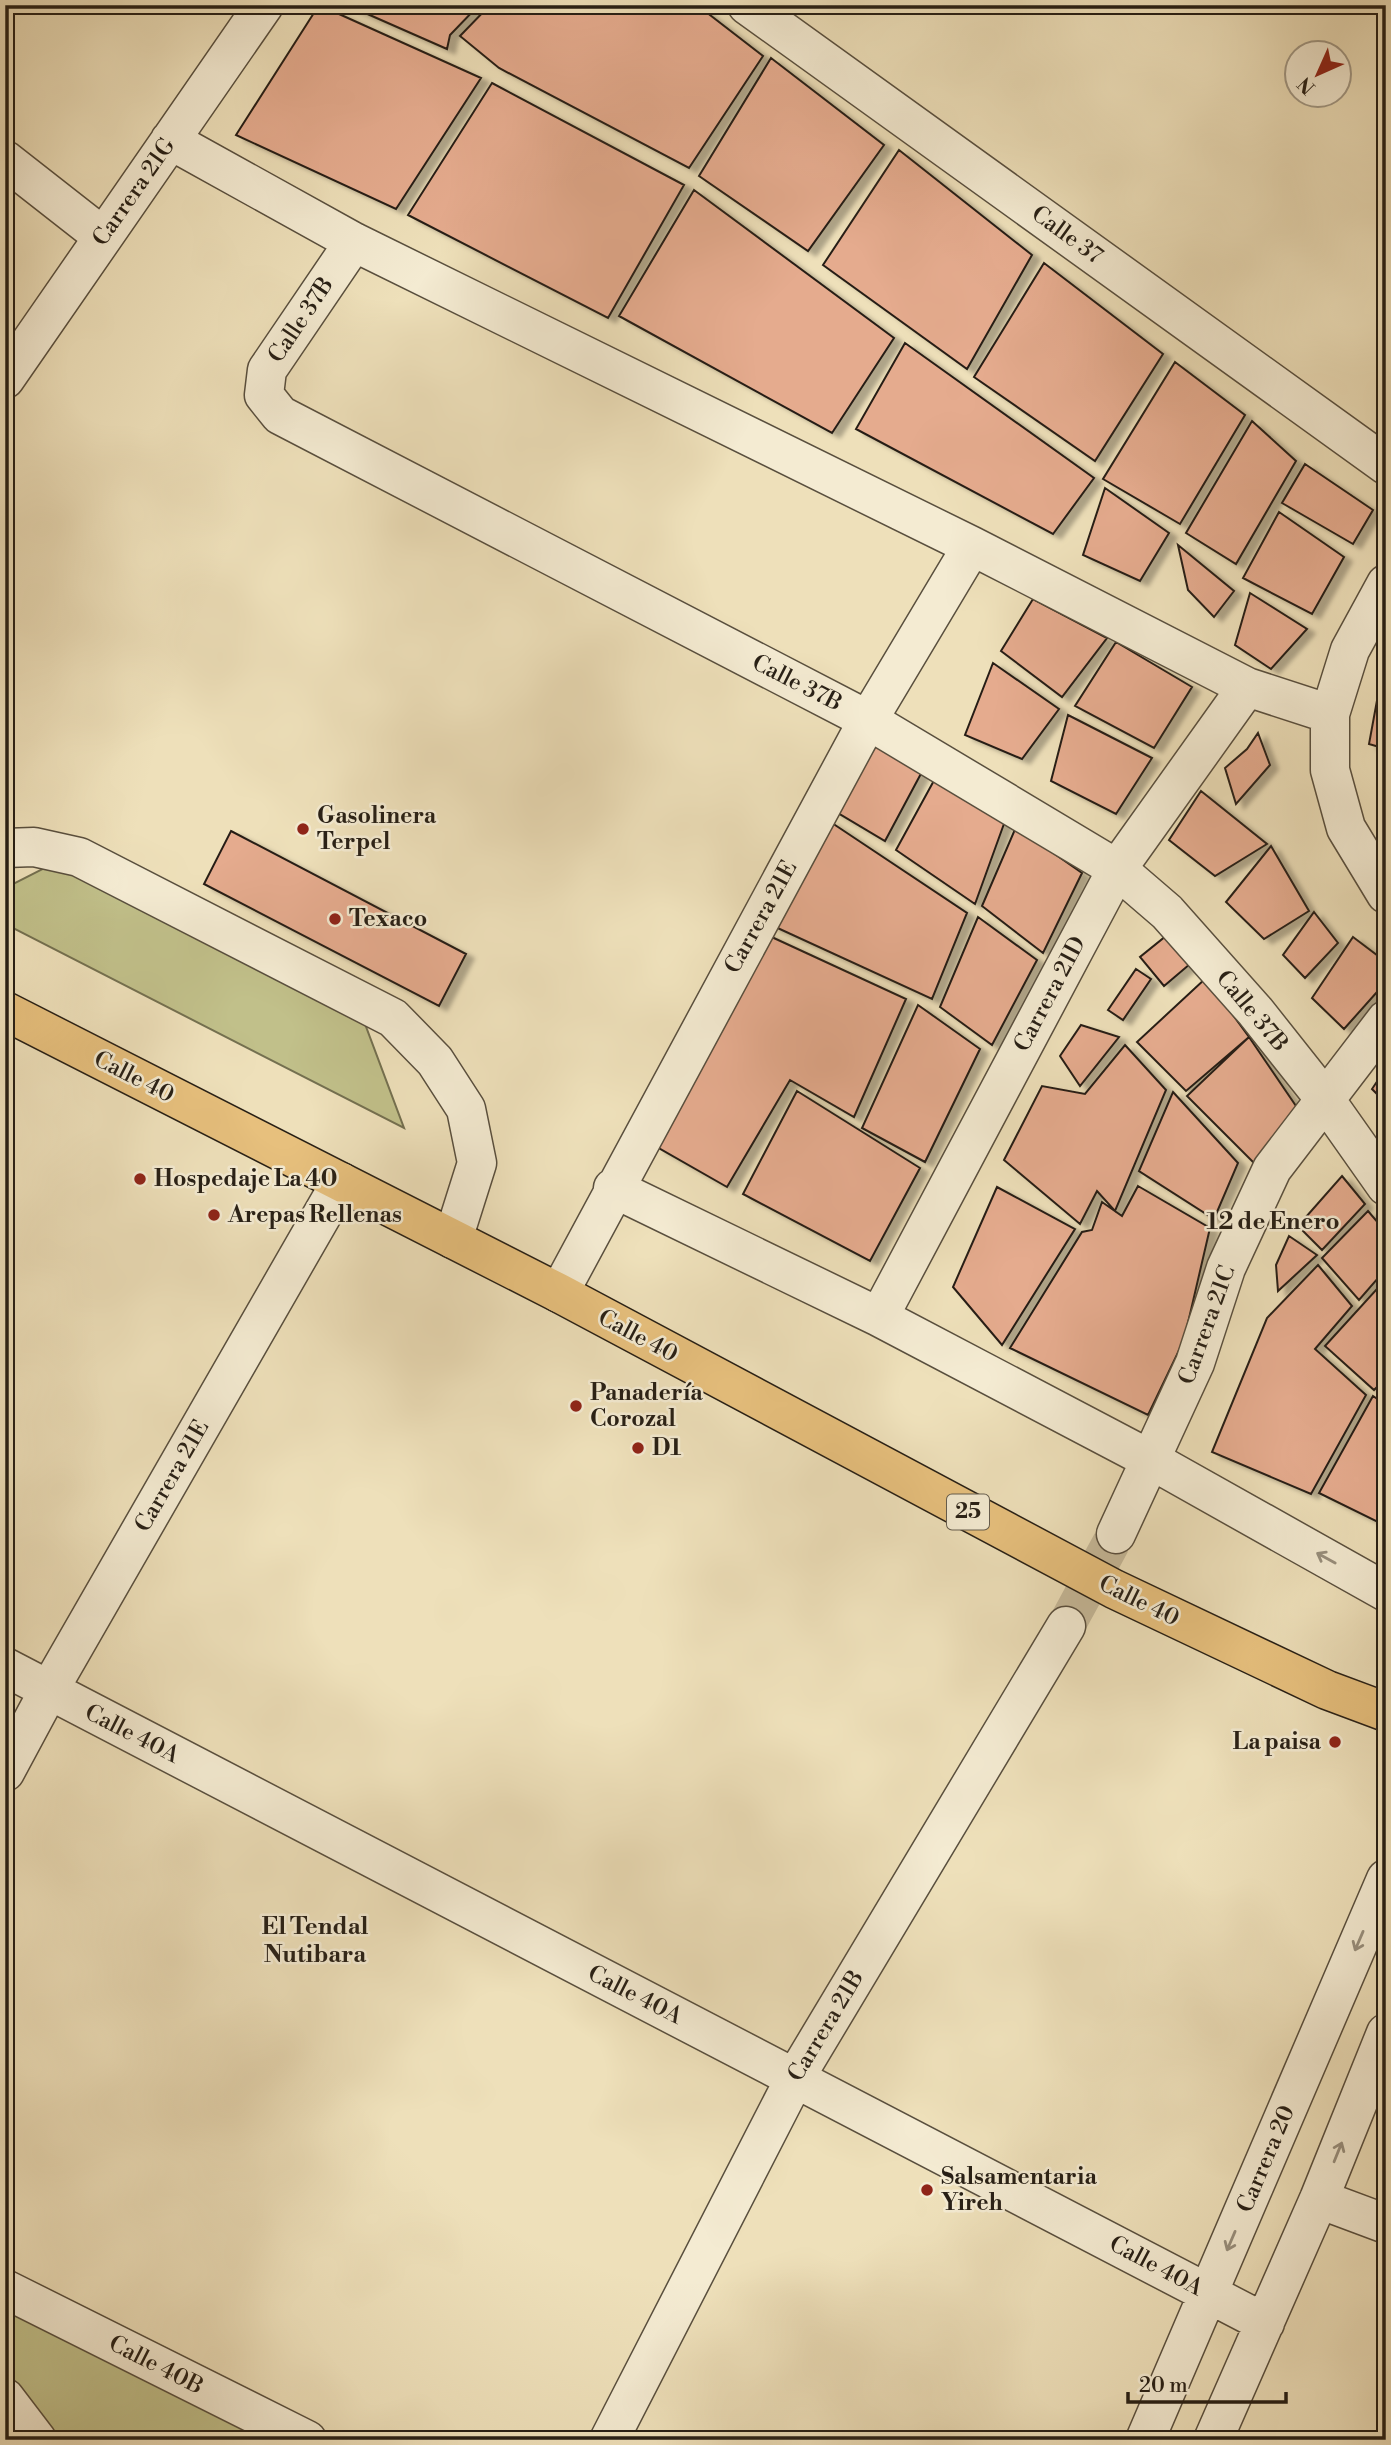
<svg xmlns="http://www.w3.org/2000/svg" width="1391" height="2445" font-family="'Libre Bodoni',serif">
	<defs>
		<filter id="shadow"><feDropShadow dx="8" dy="4.5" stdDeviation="2" flood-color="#0004"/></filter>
	</defs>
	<rect width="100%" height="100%" fill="#eee0ba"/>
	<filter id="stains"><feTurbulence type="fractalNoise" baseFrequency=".00286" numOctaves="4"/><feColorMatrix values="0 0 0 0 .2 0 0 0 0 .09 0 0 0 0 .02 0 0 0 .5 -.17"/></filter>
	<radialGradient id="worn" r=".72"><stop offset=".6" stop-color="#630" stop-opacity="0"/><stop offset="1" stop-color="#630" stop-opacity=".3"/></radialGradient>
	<!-- green -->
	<path fill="#c1c08a" stroke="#747050" stroke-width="2" d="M66 857 356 1000 404 1128 5 924V888Z
		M5 2295 291 2440H54L5 2379Z"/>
	<!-- building -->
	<path fill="#e5ab8e" stroke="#271f15" stroke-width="2" filter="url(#shadow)" d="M319 5 481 78 396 209 236 135Z
		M347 5H479L450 35 447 49Z
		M490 5H697L763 56 689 168 499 68 460 36Z
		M771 58 884 145 808 251 699 176Z
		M492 83 684 185 608 318 408 215Z
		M899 150 1032 255 967 369 823 265Z
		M694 190 894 338 832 433 619 316Z
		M1044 263 1163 354 1095 461 974 377Z
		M905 343 1094 478 1053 534 856 429Z
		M1175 362 1245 415 1180 524 1103 479Z
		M1252 421 1296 461 1236 564 1186 533Z
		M1305 464 1373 510 1353 544 1282 503Z
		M1105 488 1169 533 1140 581 1083 555Z
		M1279 512 1344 557 1312 614 1243 578Z
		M1178 545 1234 591 1214 617 1188 590Z
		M1250 593 1307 629 1271 669 1235 645Z
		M1033 599 1107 638 1062 697 1001 651Z
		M1116 642 1192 687 1154 748 1075 706Z
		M993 663 1059 709 1022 759 965 735Z
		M1378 695 1386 699V749L1369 744Z
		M1068 715 1152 758 1116 814 1051 781Z
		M873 733 924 768 885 841 833 810Z
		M1258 733 1270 765 1236 804 1225 768 1247 749Z
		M937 775 1005 821 975 904 896 850Z
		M1201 791 1267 844 1215 876 1169 840Z
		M829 821 967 913 932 999 771 925Z
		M1016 827 1082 873 1043 953 982 906Z
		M231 831 466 954 439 1006 204 884Z
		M1271 846 1309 911 1264 939 1226 902Z
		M1314 912 1338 943 1305 978 1283 955Z
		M978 917 1037 960 992 1045 940 1007Z
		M763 933 906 999 854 1117 790 1080 727 1187 657 1147Z
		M1166 936 1190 964 1164 986 1140 957Z
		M1353 937 1382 959 1377 992 1344 1029 1312 998Z
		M1136 969 1151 979 1123 1020 1108 1010Z
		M1206 978 1249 1037 1186 1091 1137 1042Z
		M918 1005 980 1049 925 1162 862 1128Z
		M1081 1025 1119 1037 1080 1086 1060 1056Z
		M1249 1037 1298 1109 1257 1166 1187 1096Z
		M1125 1045 1166 1090 1115 1211 1097 1191 1080 1224 1004 1160 1042 1086 1085 1094Z
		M1386 1068V1103L1372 1089Z
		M797 1091 920 1168 870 1261 743 1194Z
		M1173 1092 1238 1163 1214 1219 1139 1171Z
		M1342 1176 1365 1204 1322 1250 1298 1226Z
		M1138 1186 1210 1228 1184 1340 1148 1415 1010 1348 1082 1232 1092 1230 1102 1202 1122 1216Z
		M997 1187 1075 1229 1002 1345 953 1287Z
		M1368 1211 1386 1232V1269L1359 1300 1322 1258Z
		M1289 1236 1317 1255 1278 1291 1276 1265Z
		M1318 1265 1352 1306 1315 1349 1366 1395 1311 1494 1212 1452 1267 1318Z
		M1386 1279V1378L1374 1390 1325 1346Z
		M1373 1396 1386 1405V1526L1319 1493Z"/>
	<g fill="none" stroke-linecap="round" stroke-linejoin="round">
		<!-- minor-tunnel -->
		<path stroke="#c6b999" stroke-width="38" stroke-dasharray="38 19" stroke-linecap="butt" d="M1066 1626 1116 1534"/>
		<!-- minor casing -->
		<g stroke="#594f3e" stroke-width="41">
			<path id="minor" d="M747 5 1386 465
				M170 140 354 242 972 546 1247 687 1330 714
				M5 160 102 236
				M354 242 267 370 264 395 280 415 868 720 1117 869 1167 912 1255 1011 1324 1098 1386 1186
				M5 379 264 5
				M1386 584 1350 650 1330 714V770L1346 828 1386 894
				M5 848 34 847 79 857 393 1018 435 1061 466 1109 477 1163 453 1239
				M613 1188 879 1317 1151 1460 1386 1592
				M559 1293 868 720 972 546
				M879 1317 1117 869 1247 687
				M1116 1534 1195 1363 1226 1268 1272 1169 1386 1020
				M5 1667 1265 2323
				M5 1772 49 1690 341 1182
				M1319 2199 1386 2224
				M5 2289 307 2440
				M5 2398 37 2440
				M609 2440 795 2078 1066 1626
				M1145 2440 1386 1879
				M1213 2440 1319 2199 1386 2033"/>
		</g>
		<!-- highway casing -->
		<g stroke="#271f15" stroke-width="41">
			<path id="highway" d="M5 1011 559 1293 1114 1589 1327 1690 1386 1712"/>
		</g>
		<!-- minor -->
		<use href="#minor" stroke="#f4ebd2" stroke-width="38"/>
		<!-- highway -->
		<use href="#highway" stroke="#e7c07d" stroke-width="38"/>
	</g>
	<!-- one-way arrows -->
	<defs><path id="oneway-shaft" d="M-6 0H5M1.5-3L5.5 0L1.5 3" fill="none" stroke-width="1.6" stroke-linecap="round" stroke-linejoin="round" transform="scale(1.75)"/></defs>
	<g stroke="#988f7d">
		<use href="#oneway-shaft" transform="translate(1326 1558) rotate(-151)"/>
		<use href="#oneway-shaft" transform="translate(1359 1941) rotate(113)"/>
		<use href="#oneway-shaft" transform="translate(1338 2152) rotate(-68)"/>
		<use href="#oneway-shaft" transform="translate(1231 2241) rotate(113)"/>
	</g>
	<!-- markers -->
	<g fill="#8f2418" stroke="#f4ebd2" stroke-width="2.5">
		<circle cx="303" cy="829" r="7"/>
		<circle cx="335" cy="919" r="7"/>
		<circle cx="140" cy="1179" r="7"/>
		<circle cx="214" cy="1215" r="7"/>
		<circle cx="576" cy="1406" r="7"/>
		<circle cx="638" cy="1448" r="7"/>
		<circle cx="1335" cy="1742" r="7"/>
		<circle cx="927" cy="2190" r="7"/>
	</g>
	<g text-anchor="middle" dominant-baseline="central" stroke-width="5" stroke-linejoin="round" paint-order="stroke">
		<!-- shield labels -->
		<rect fill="#f4ebd2" stroke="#645c4e" stroke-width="2" x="947" y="1494.5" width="42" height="35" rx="5"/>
		<g font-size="21" font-weight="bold" fill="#271f15">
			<text x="968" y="1512">25</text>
		</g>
		<!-- street labels -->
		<g font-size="23" fill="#271f15" stroke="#f4ebd2">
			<text transform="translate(134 192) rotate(-55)">Carrera 21G</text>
			<text transform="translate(1067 235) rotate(36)">Calle 37</text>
			<text transform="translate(301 320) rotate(-56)">Calle 37B</text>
			<text transform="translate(797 683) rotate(27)">Calle 37B</text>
			<text transform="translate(761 917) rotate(-61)">Carrera 21E</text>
			<text transform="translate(1050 994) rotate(-62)">Carrera 21D</text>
			<text transform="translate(1252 1011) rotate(50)">Calle 37B</text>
			<text transform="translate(134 1077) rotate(27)">Calle 40</text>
			<text transform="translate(1207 1325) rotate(-70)">Carrera 21C</text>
			<text transform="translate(638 1336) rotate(28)">Calle 40</text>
			<text transform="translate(172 1476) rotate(-60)">Carrera 21E</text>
			<text transform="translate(1139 1601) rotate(26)">Calle 40</text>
			<text transform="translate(132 1734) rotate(27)">Calle 40A</text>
			<text transform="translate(635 1995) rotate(27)">Calle 40A</text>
			<text transform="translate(826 2026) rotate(-59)">Carrera 21B</text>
			<text transform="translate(1266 2159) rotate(-67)">Carrera 20</text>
			<text transform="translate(1156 2266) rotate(28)">Calle 40A</text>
			<text transform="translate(156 2365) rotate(27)">Calle 40B</text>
		</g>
		<!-- poi labels -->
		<g font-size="23" font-weight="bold" fill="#271f15" stroke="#f4ebd2" text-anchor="start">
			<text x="317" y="816">Gasolinera<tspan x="317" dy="26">Terpel</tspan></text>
			<text x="349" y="919">Texaco</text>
			<text x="154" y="1179">Hospedaje La 40</text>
			<text x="228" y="1215">Arepas Rellenas</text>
			<text x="590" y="1393">Panadería<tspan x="590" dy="26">Corozal</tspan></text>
			<text x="652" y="1448">D1</text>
			<text x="1321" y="1742" text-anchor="end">La paisa</text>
			<text x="941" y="2177">Salsamentaria<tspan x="941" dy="26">Yireh</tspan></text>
		</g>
		<!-- neighbourhood labels -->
		<g font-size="24" font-weight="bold" fill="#271f15" stroke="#f4ebd2">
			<text x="1273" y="1222">12 de Enero</text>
			<text x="315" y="1927">El Tendal<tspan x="315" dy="28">Nutibara</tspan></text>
		</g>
	</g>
	<!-- margin -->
	<rect width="1391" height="2445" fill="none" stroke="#eee0ba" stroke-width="28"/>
	<rect x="7" y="7" width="1377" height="2431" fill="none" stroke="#271f15" stroke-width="3.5"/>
	<rect x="14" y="14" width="1363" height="2417" fill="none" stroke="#271f15" stroke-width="2"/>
	<!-- north arrow -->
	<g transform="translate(1318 74) rotate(225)"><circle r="33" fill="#f4ebd2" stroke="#a29986" stroke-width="2"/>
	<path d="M0-5L12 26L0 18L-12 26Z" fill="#8f2418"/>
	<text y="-10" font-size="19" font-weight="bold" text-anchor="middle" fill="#271f15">N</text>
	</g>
	<!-- scale -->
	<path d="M1128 2392v10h158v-10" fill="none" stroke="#271f15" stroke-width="3.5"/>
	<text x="1139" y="2392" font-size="21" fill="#271f15" stroke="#f4ebd2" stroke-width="5" paint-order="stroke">20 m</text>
	<rect width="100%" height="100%" filter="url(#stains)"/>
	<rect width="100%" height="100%" fill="url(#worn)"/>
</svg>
